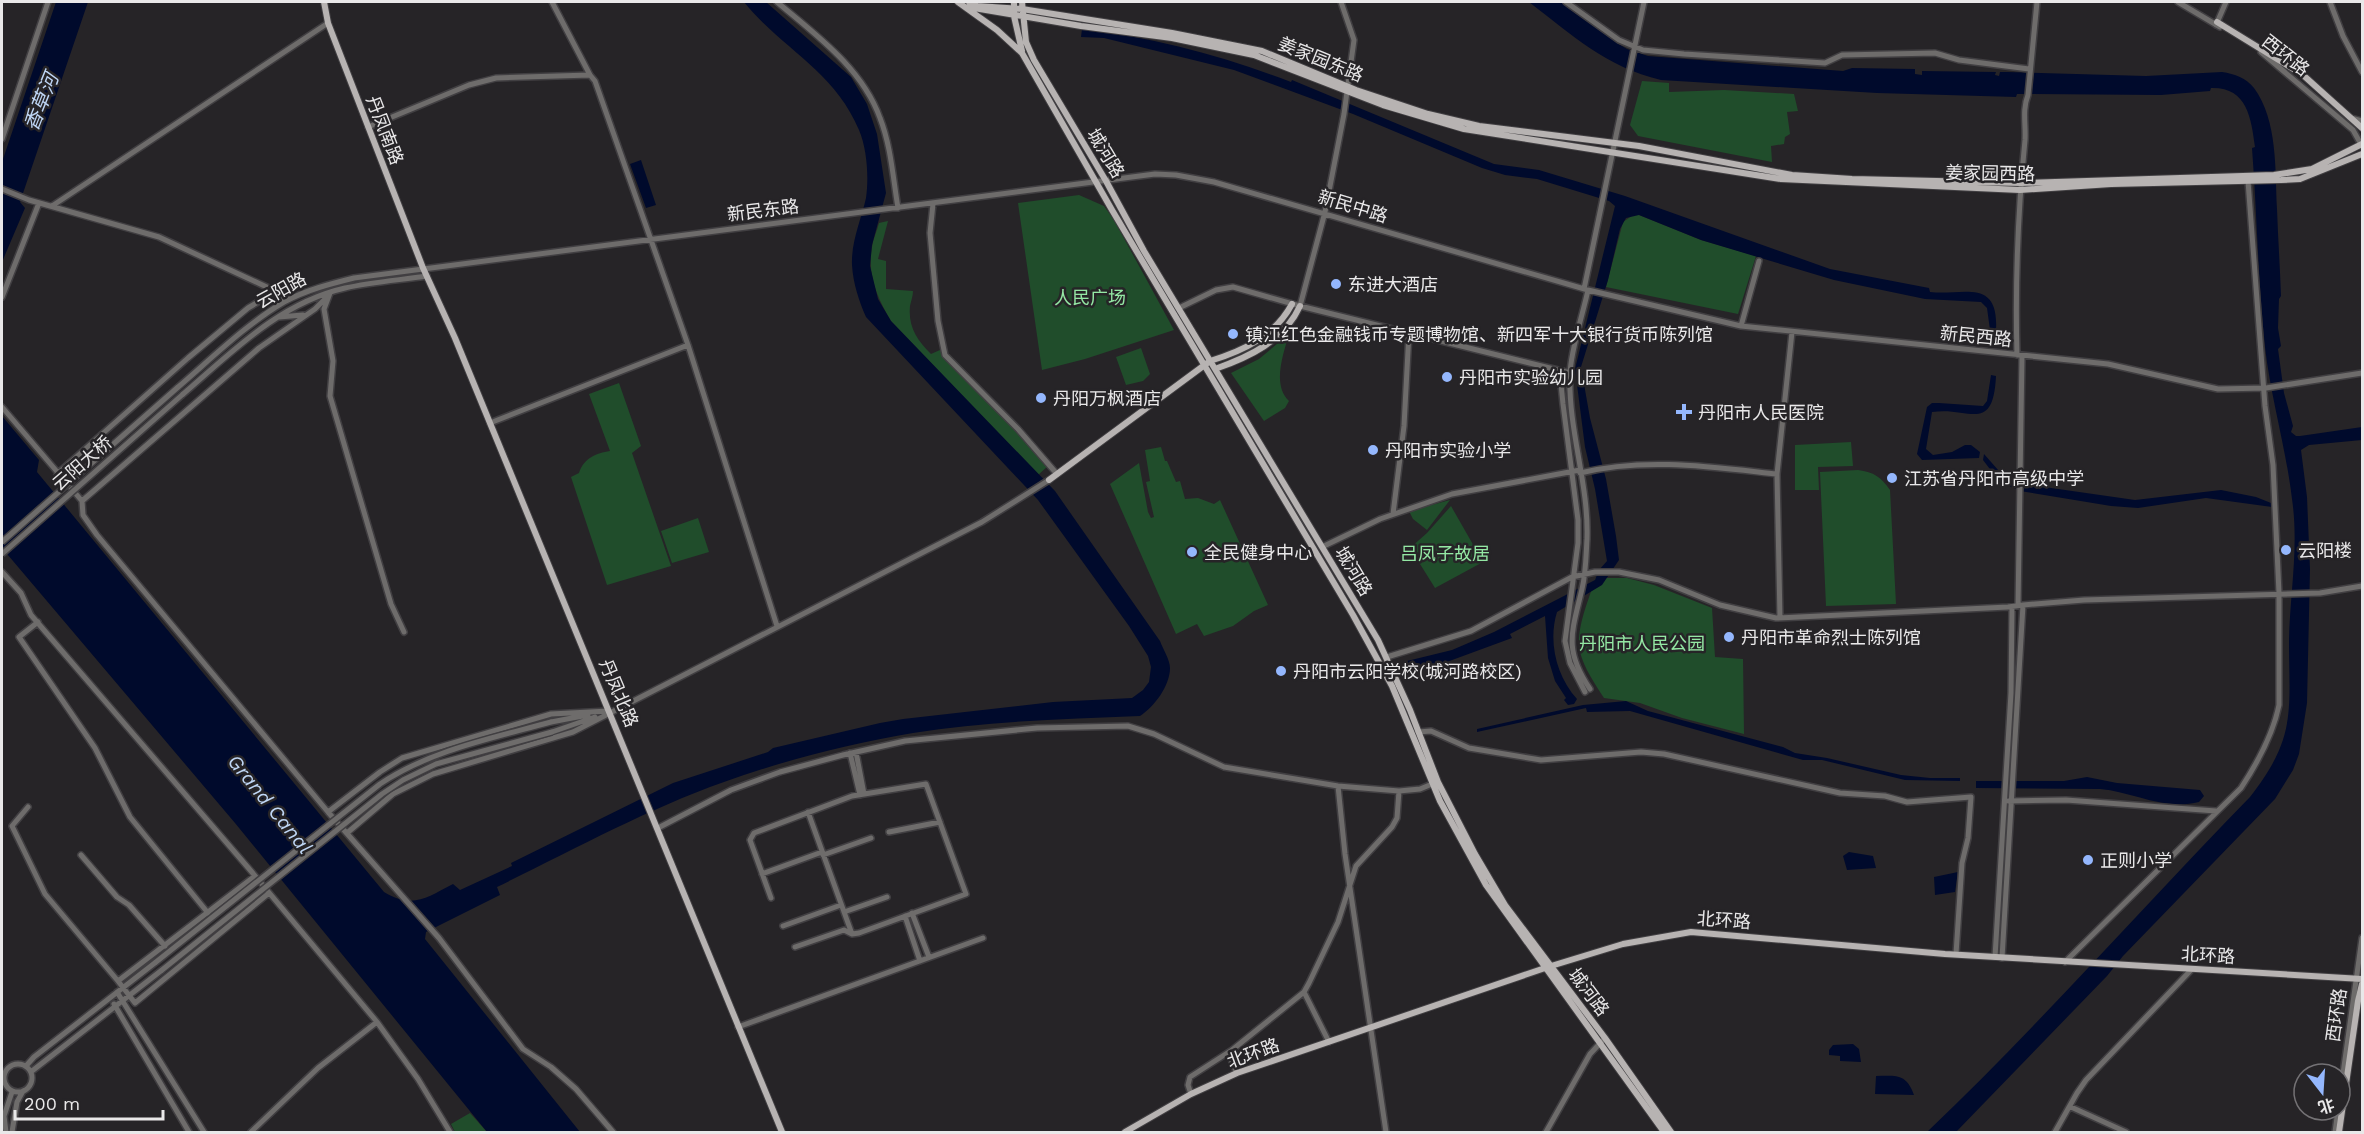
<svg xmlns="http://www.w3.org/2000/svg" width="2364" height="1134" font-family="'Work Sans','Noto Sans SC',sans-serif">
	<rect width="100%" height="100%" fill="#262427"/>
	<!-- green -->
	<path fill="#204d2b" d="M1642 81 1669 83V92L1724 90 1794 94 1798 111 1787 112 1790 134 1785 137 1784 144 1771 146 1772 162 1638 136 1630 125Z
		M1079 195 1104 206 1114 220 1174 330 1085 359 1042 370 1018 203Z
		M1633 215H1639L1701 240 1756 256 1738 314 1606 287 1623 222Z
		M888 221 878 259 886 261V289L913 291C913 296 911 301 910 306 908 327 917 340 931 354L940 350 951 366 1016 430 1048 466 1038 475 891 321C877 297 867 275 872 247 873 239 877 231 879 223Z
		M1289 334C1283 355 1272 385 1289 401L1285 408 1264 421 1231 373 1259 359Z
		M1141 348 1150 374 1143 381 1126 385 1116 357Z
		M619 383 641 446 632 453 671 566 607 585 571 477 579 473C584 458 596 453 610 451L589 394Z
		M1851 442 1853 466 1818 467 1819 490H1795V445Z
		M1161 447 1165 461H1167L1176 482 1180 481 1185 499 1198 498 1214 504 1220 500 1268 605 1254 611 1233 626 1204 636 1197 624 1176 634 1110 484 1139 463 1148 512 1151 518 1154 517 1146 482 1150 481 1145 450Z
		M1858 470C1874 472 1881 477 1890 490L1896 604 1826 606 1820 472Z
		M1450 500 1427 530 1413 519 1409 511Z
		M1451 506 1483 562 1435 588 1410 548 1427 533Z
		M698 518 709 552 672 563 661 531Z
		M1596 578H1627L1654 585 1712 608 1715 657 1743 659 1744 734 1682 718 1640 703 1604 698C1595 684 1584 668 1580 652 1575 631 1589 598 1596 578Z
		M470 1113 487 1132H455L451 1124Z"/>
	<!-- water -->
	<path fill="#000a2c" d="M56 2H88L20 202 25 208 2 262V162Z
		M744 2H766L851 77 867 104 877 134 886 193 872 245 870 266 878 299 891 321 1055 491 1160 641C1163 649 1170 660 1170 668 1170 686 1154 707 1140 716 1064 719 987 721 913 733 849 744 785 760 724 782 645 810 571 851 497 887L500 895 426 932 425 939 580 1132H487L235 823 2 548V416L39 460 37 472 384 892C413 909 426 898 453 884L460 890 512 866 511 863 673 783 768 752 773 748 880 723 903 719 1053 702 1132 698 1143 690 1149 682 1151 667 1148 656 1129 626 1038 500 866 317C859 301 853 283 852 265 851 242 861 220 866 198 869 177 867 149 859 130 834 70 782 49 744 2Z
		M1529 2H1562L1617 43 1627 49 1648 56 1843 71 1852 68 1915 69V74L1922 75V71L1996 72 1995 75 1999 76 2000 72H2007L2146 76 2222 72C2235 74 2246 78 2254 88 2278 121 2275 170 2277 209 2278 238 2280 267 2281 296L2279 299 2278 328 2281 346 2278 349 2284 393 2293 426 2291 432 2296 436H2300L2362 427V440L2309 445 2301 450 2307 497 2310 569 2307 703 2299 754 2293 770 2275 799 2123 956 2107 976 1956 1132H1927C2039 1025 2142 908 2250 797 2297 737 2289 711 2289 640 2290 593 2299 546 2292 499 2286 448 2271 399 2265 347 2258 281 2257 214 2252 148L2255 147C2251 117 2247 87 2211 88L2210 91 2161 95 2017 94 2016 97 1877 93 1661 80C1606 67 1572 35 1529 2Z
		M1082 29C1153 37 1226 57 1291 82L1292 80 1494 164 1539 170 1625 196 1830 269 1929 288 1930 292C1962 296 1999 277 1996 330H1990L1987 308 1981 302 1925 299 1834 280 1701 240 1639 215 1626 218 1620 229 1608 280 1581 367 1590 418 1606 479 1616 536 1619 560 1602 585 1557 612C1548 641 1556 676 1577 699L1574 704 1568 705 1564 700 1566 698 1555 681 1548 658 1545 616 1510 634 1512 638 1444 663 1411 671 1407 661 1452 650 1494 632 1595 580 1599 570 1607 561 1595 489 1585 447 1575 369 1615 206 1609 201 1537 179 1505 175 1482 168 1353 114 1234 70 1104 38 1081 37Z
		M641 160 656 205 646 208 630 164Z
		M1991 375 1996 376C1993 435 1969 406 1932 412L1926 449 1933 455 1952 452 1965 445H1971L1980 452 1979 458 1922 460 1917 454 1927 407 1932 403H1939L1983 406 1987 401Z
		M1984 454 2006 479 2016 483 2135 500 2221 490 2256 497 2271 503 2272 507 2206 498 2138 508 2111 506 2020 491 1999 481 1983 460Z
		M1626 701 1648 711 1783 747 1795 753 1827 758 1901 775 1930 778H1960V781L1905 780 1822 760H1803L1630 711 1587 712 1586 708 1477 732V729L1583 705Z
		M2087 777 2117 783 2200 790 2204 796 2199 802C2164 811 2134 792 2100 789L1976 788V781H2064Z
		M1849 852 1873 856 1876 868 1847 870 1843 856Z
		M1958 872 1955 892 1935 895 1934 877Z
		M1853 1044 1859 1049 1861 1062 1840 1061V1056L1829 1055V1050L1833 1045Z
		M1876 1076C1896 1076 1906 1073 1914 1095L1875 1094Z"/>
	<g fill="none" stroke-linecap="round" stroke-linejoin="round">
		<!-- minor casing -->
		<g stroke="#413f42" stroke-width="8">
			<path id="minor" d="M552 2 590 75
				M777 2C816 35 862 68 880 118 891 146 893 178 898 208
				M1566 2 1619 40 1643 50 1684 54 1825 63 1842 55 1935 53 1959 60 2029 69
				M2178 2 2220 27
				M2330 2 2343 36 2362 72
				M2216 25 2226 2
				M2261 52 2353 130 2362 146
				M2351 118 2362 121
				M368 127 469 85 496 78 590 75 595 81 688 345 777 626
				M2 139 48 2
				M2 189 29 200 159 237 271 289 286 301
				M933 204 930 233 938 321 945 355 1018 429 1057 474
				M52 206 328 23
				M1584 289 1644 2
				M1588 290C1583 314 1570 352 1570 375 1568 430 1589 484 1587 539 1586 555 1586 573 1582 589 1572 632 1563 649 1590 689
				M330 293 324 309 333 361 330 396 391 604 404 632
				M2 297 39 203
				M1300 306 1325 212 1344 114 1354 40 1341 2
				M1179 308 1216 290 1233 287 1300 306 1570 373
				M279 317 303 315
				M1741 326 1759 261
				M2017 355C2015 284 2018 211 2025 140 2026 125 2022 110 2028 95L2037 2
				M1563 371 1561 384 1563 404 1578 520V543L1565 641 1570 663 1585 692
				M177 388C211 359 245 325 284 302 306 290 330 284 354 278L1155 174 1176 175 1214 182 1588 290 1741 326 2108 364 2218 389 2266 388 2362 373
				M182 395C231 353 279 303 345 288 372 282 400 280 427 276
				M2 407 82 501 83 515 97 535 328 812 439 938 523 1049 551 1067 576 1089 613 1132
				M490 423 688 345
				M1580 473C1645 457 1712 467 1777 474
				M57 474 188 358 248 308 275 292
				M82 501 259 348 315 309 327 297
				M1393 514 1404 426 1409 332
				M1322 547 1380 519 1452 494 1580 470
				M2 572 21 593 31 615 251 871 377 1022 418 1079 450 1132
				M2018 606 2022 356
				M1780 618 1777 474 1792 332
				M38 622 19 637 95 748 130 817 208 913
				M1387 657 1471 631 1572 577 1595 572H1619L1659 580 1720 605 1776 618 2008 607 2023 605
				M551 722 588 715
				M552 732 595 717
				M1418 732 1431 731 1469 748 1541 760 1641 752 1664 754 1840 793 1885 796 1907 802 1971 797 1968 838 1962 863 1956 954
				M856 752 864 794
				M850 753 860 795
				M1338 786 1345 854 1386 1132
				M2008 801 2066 800 2216 811
				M28 807 12 826 45 894 118 981
				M328 812 380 772 402 758 551 714 609 711
				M808 812 852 934
				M658 828 731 790 780 772 843 755 905 741 1037 728 1128 726 1154 734 1224 767 1338 786 1399 791 1420 789 1437 782
				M889 832 940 822
				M347 833 393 794 433 774 573 732 982 522 1049 480
				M81 855 117 897 129 905 165 946
				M823 855 871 838
				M762 874 822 852
				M255 876 118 981 135 1003 269 893
				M771 898 750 840 754 833 852 796 926 784 966 894 859 933 852 934 844 930 795 947
				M844 912 887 897
				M912 913 929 957
				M905 916 920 961
				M783 926 841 905
				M1995 957 2011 693 2012 607
				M2002 958 2023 605 2084 600 2320 593 2362 586
				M2065 962 2241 788C2258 762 2273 735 2279 705V593L2273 465 2265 406 2248 181
				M117 992 204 1132
				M1304 992 1329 1042
				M114 1004 189 1132
				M738 1027 983 938
				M4 1078a14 14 0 1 1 28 0a14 14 0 1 1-28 0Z
				M26 1066 34 1057 156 962
				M32 1071 162 970
				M1237 1073 1230 1057 1232 1050 1304 992 1309 983 1338 922 1356 866 1392 827 1397 818 1399 791
				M1191 1094 1188 1085 1190 1077 1232 1050
				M2340 1095 2362 938
				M2071 1107 2126 1132
				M6 1132 4 1116 12 1092
				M12 1132 17 1102 23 1091
				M251 1132 318 1068 377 1022
				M1546 1132 1590 1054 1605 1038
				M2055 1132 2077 1093 2086 1080 2192 969
				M2335 1132 2338 1110"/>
		</g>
		<!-- major casing -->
		<g stroke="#413f42" stroke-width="8">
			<path id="major" d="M324 2 328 23 423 268 455 338 782 1132
				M958 2 997 30 1022 53 1112 210 1353 615 1392 686 1440 801 1486 885 1664 1132
				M969 2 977 6 1022 9 1172 33 1262 51 1356 90 1428 114 1479 126 1639 146 1792 175 1852 179 2021 183 2274 175 2312 169 2362 144
				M1014 2V16L1022 51
				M1022 2 1026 42 1034 60 1106 181 1144 251 1378 640 1410 710 1438 782 1475 854 1505 905 1605 1038 1671 1132
				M968 7 1081 26 1172 38 1254 55 1383 105 1464 129 1781 179 2020 190 2111 184 2281 180 2300 179 2362 154
				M2217 22 2303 75 2362 128
				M1215 369C1249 357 1284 341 1300 306
				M1049 480 1210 361C1243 351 1275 336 1292 304
				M1125 1132 1191 1094 1237 1073 1551 966 1623 944 1691 932 1945 954 2362 979
				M2339 1132 2358 1001 2362 984"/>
		</g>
		<!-- minor -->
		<use href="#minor" stroke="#6e6c6b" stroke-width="5"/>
		<!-- major -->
		<use href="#major" stroke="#b7b3b2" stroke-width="6"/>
		<!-- minor-bridge casing -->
		<g stroke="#413f42" stroke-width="8" stroke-linecap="butt">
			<path id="minor-bridge" d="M2 542 177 388
				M2 554 182 395
				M156 962 380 784C431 750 493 738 551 722
				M162 970 382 794 403 780 436 764 552 732"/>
		</g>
		<!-- minor-bridge -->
		<use href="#minor-bridge" stroke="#6e6c6b" stroke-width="5"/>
	</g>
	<!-- markers -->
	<g fill="#94b7fd" stroke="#262427" stroke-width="2">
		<circle cx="1336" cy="284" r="6"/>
		<circle cx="1233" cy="334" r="6"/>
		<circle cx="1447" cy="377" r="6"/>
		<circle cx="1041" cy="398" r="6"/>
		<path d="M1681 403h6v6h6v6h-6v6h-6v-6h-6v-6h6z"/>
		<circle cx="1373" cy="450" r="6"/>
		<circle cx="1892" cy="478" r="6"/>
		<circle cx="2286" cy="550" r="6"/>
		<circle cx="1192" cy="552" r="6"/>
		<circle cx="1729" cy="637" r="6"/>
		<circle cx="1281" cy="671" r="6"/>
		<circle cx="2088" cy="860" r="6"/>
	</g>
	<g text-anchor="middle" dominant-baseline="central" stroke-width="5" stroke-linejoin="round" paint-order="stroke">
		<!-- street labels -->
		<g font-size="18" fill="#e9e8e9" stroke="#262427">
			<text transform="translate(2286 55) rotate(38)">西环路</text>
			<text transform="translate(1321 59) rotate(22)">姜家园东路</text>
			<text transform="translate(385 130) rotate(69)">丹凤南路</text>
			<text transform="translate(1106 153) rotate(59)">城河路</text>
			<text transform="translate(1990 173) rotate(1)">姜家园西路</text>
			<text transform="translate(1353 206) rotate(17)">新民中路</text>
			<text transform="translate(763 210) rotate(-7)">新民东路</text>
			<text transform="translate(281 290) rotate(-29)">云阳路</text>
			<text transform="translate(1976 336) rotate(6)">新民西路</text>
			<text transform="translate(82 463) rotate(-41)">云阳大桥</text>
			<text transform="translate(1354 571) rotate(59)">城河路</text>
			<text transform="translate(619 693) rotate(67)">丹凤北路</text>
			<text transform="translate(1724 920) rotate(4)">北环路</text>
			<text transform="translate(2208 955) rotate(3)">北环路</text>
			<text transform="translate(1589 992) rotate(53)">城河路</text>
			<text transform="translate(2336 1015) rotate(-82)">西环路</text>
			<text transform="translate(1253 1053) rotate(-20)">北环路</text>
		</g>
		<!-- poi labels -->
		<g font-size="18" fill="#e9e8e9" stroke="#262427" text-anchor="start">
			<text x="1348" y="284">东进大酒店</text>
			<text x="1245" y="334">镇江红色金融钱币专题博物馆、新四军十大银行货币陈列馆</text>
			<text x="1459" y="377">丹阳市实验幼儿园</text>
			<text x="1053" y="398">丹阳万枫酒店</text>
			<text x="1698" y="412">丹阳市人民医院</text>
			<text x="1385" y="450">丹阳市实验小学</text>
			<text x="1904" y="478">江苏省丹阳市高级中学</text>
			<text x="2298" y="550">云阳楼</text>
			<text x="1204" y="552">全民健身中心</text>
			<text x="1741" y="637">丹阳市革命烈士陈列馆</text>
			<text x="1293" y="671">丹阳市云阳学校(城河路校区)</text>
			<text x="2100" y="860">正则小学</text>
		</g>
		<!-- park labels -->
		<g font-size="18" fill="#94e8a4" stroke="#262427">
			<text x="1090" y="297">人民广场</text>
			<text x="1445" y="553">吕凤子故居</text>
			<text x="1642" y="643">丹阳市人民公园</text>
		</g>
		<!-- water labels -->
		<g font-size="20" font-style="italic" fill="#bfd6f5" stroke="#262427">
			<text transform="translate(41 102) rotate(-68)">香草河</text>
			<text transform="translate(270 804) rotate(51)">Grand Canal</text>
		</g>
	</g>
	<!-- border -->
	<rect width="2364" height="1134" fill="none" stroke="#e9e8e9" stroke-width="6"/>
	<!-- north arrow -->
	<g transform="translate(2322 1092) rotate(163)"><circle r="28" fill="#262427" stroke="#747275" stroke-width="1.5"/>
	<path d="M0-4.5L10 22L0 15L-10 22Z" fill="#94b7fd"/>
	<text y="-9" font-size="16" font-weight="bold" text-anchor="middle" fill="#e9e8e9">北</text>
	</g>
	<!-- scale -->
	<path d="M15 1110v9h148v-9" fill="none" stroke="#e9e8e9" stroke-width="3"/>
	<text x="24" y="1110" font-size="18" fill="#e9e8e9" stroke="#262427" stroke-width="4.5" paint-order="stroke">200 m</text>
</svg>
